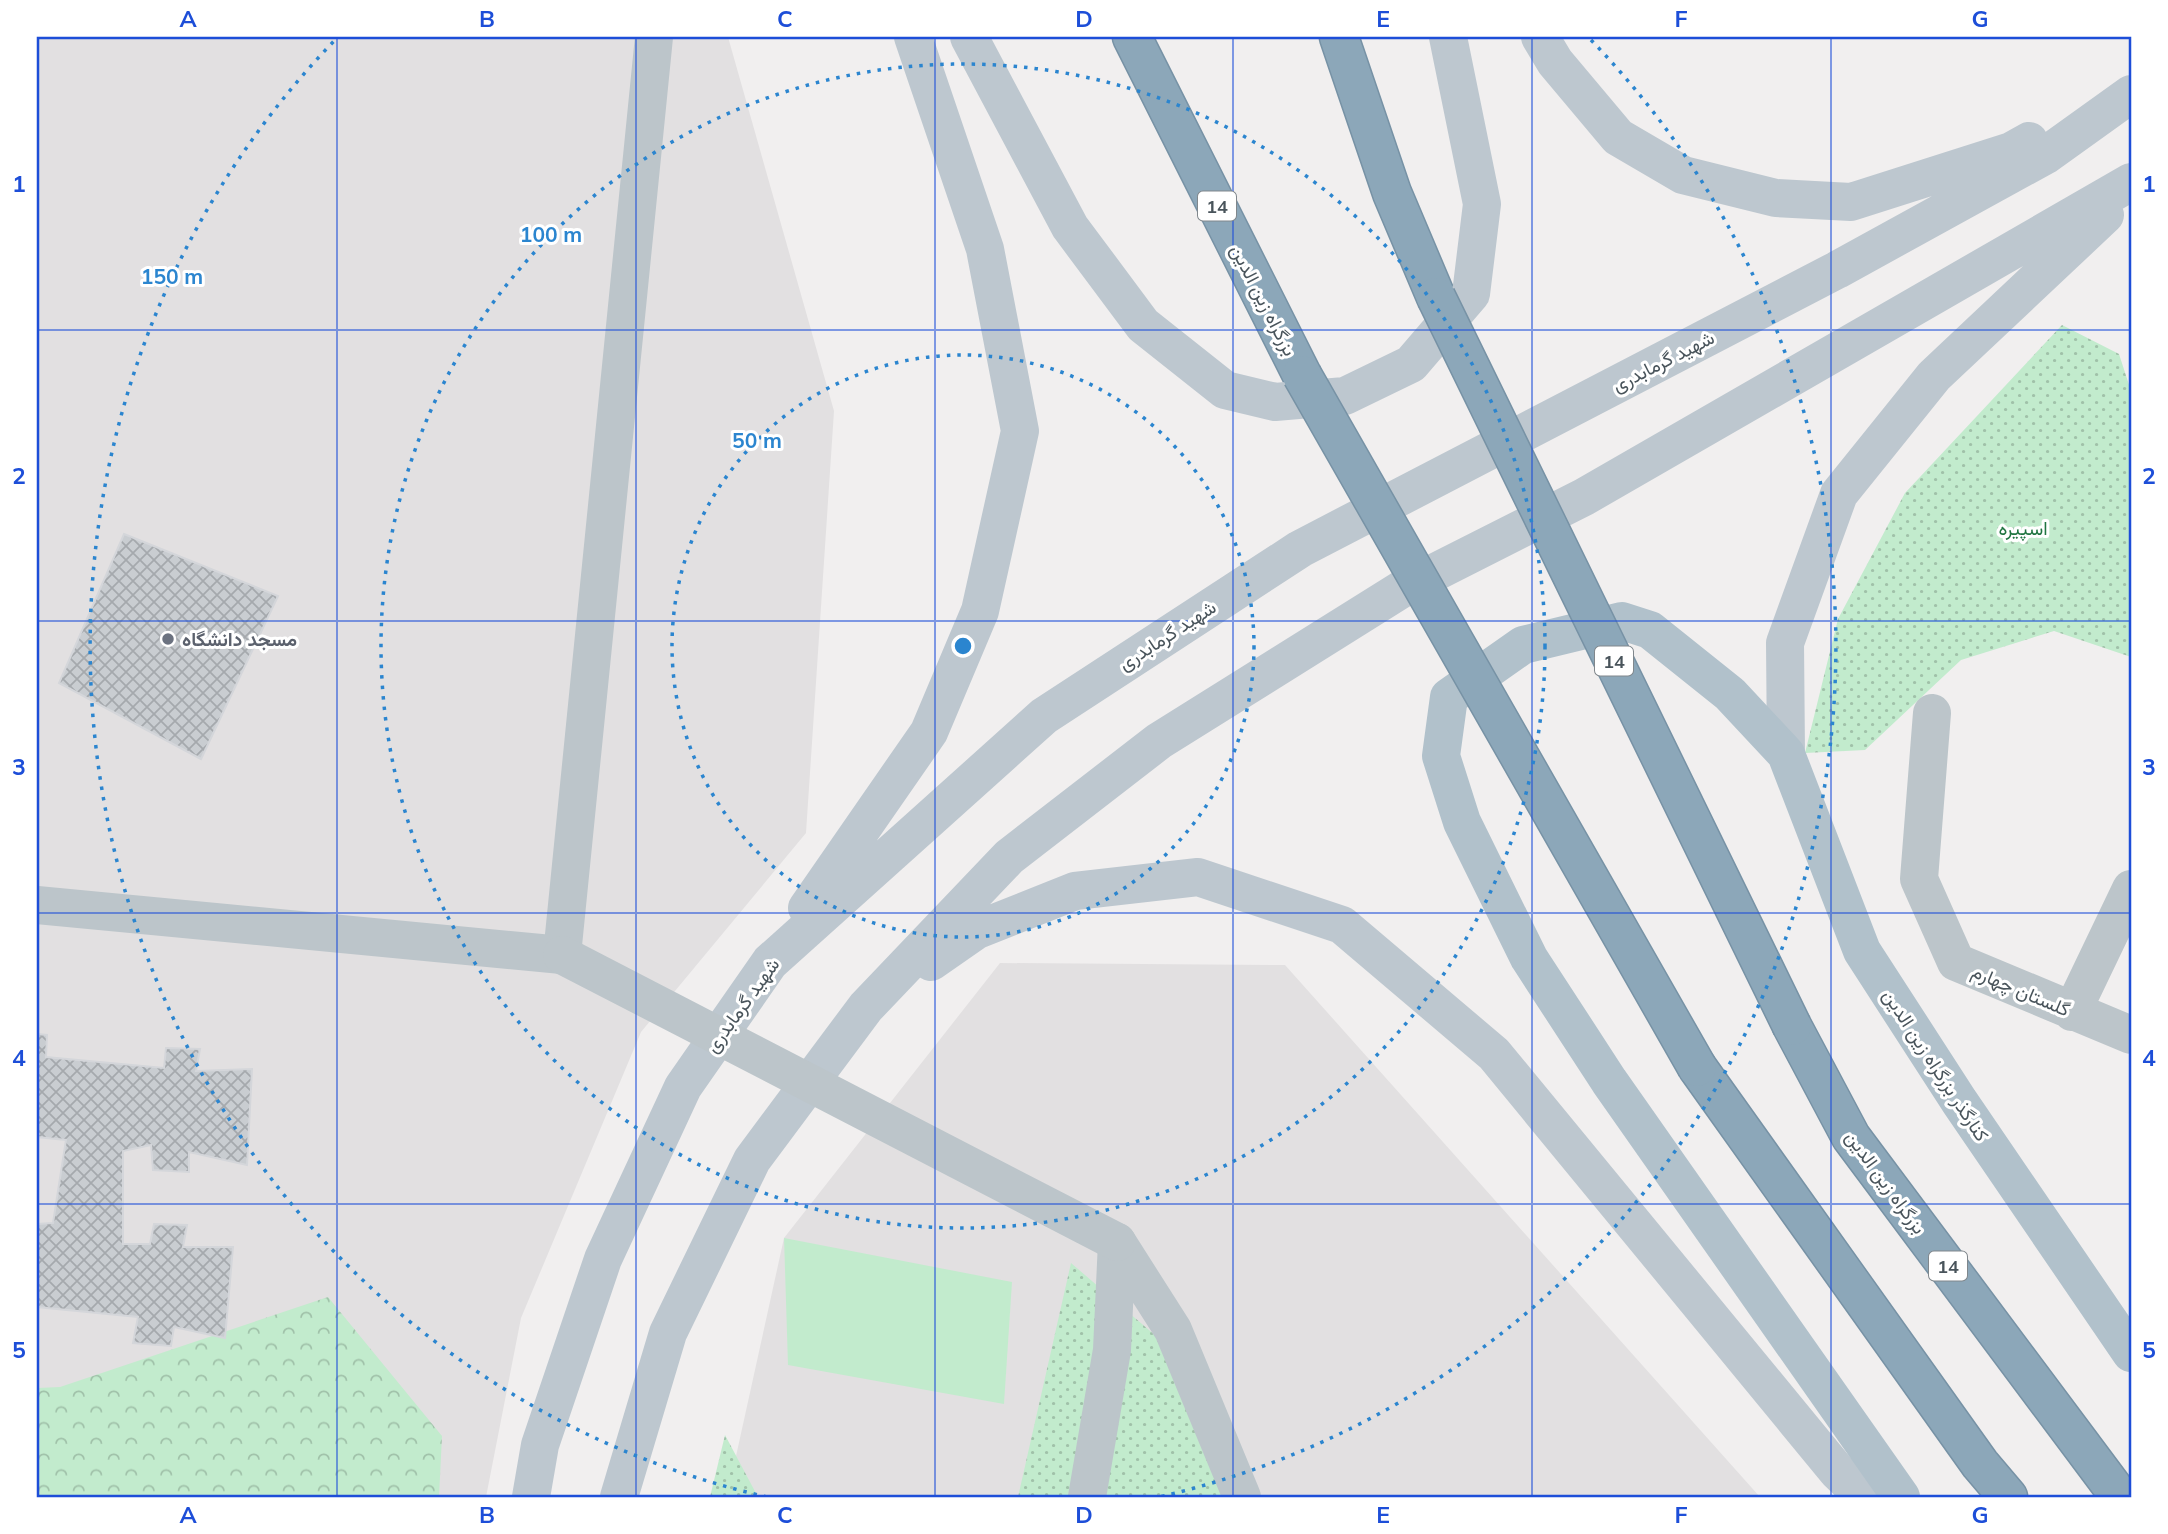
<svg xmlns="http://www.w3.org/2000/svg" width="2168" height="1534" font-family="Mulish,Vazirmatn,sans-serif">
	<defs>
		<pattern id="green-dots" width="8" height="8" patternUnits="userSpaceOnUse" patternTransform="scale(1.75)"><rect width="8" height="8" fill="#c2ebcd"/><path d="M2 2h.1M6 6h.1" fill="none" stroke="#a0c1a9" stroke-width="1.8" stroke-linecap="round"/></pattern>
		<pattern id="forest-crowns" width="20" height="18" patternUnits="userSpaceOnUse" patternTransform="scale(1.75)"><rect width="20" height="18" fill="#c2ebcd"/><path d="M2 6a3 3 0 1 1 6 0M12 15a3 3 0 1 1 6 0" fill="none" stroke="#a0c1a9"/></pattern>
		<pattern id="building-cross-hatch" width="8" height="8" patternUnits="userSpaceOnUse" patternTransform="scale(1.75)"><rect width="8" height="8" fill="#c9cdd1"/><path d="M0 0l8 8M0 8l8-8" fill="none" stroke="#a5a9ad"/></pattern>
	</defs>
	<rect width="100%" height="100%" fill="#f1efef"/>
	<!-- education -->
	<path fill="#e2e0e1" d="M37 37H728L834 411 806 833 641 1032 521 1318 486 1497H37Z
		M1000 963 1285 965 1760 1497H727L784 1238Z"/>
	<!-- green -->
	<path fill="url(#green-dots)" d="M2062 325 2119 354 2131 391V657L2054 631 1961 660 1865 750 1805 753 1838 619 1905 493Z
		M1071 1263 1192 1367 1243 1497H1018Z
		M725 1435 758 1497H710Z"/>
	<!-- forest -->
	<path fill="url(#forest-crowns)" d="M328 1297 442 1436 439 1497H37V1388L60 1387Z"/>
	<!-- pitch -->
	<path fill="#c2ebcd" d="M784 1238 1012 1282 1004 1404 788 1365Z"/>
	<!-- building -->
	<path fill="url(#building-cross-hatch)" stroke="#d4d6da" stroke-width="2" d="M124 534 278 596 201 759 59 683Z
		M37 1034 47 1035 46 1057 164 1068 166 1048 200 1049 196 1071 252 1069 247 1165 189 1152V1172L153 1170 151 1145 123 1151V1244H150L154 1224 187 1225 183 1247H233L225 1338 174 1327 171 1346 133 1343 138 1317 37 1307V1224L53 1223 66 1140 37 1137Z"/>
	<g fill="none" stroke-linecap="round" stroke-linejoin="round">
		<!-- highway casing -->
		<g stroke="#7792a5" stroke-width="41">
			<path id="highway" d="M1132 37 1302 375
				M1339 37 1392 193 1436 297
				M1792 1026 1851 1137 2120 1497
				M1697 1067 1980 1464 2008 1497"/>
		</g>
		<!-- street -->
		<path stroke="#bcc5ca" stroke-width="38" d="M1932 713 1919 879 1956 962 2131 1035
			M37 905 562 955 654 37
			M2072 1012 2131 889
			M1117 1242 1173 1330 1242 1497
			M1087 1497 1112 1350 1117 1242"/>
		<!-- secondary -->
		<path stroke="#bdc7cf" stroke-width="38" d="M969 37 1070 227 1143 325 1225 390 1275 402 1345 396 1411 364 1471 294 1482 204 1448 37
			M1540 37 1555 62 1618 137 1683 175 1776 198 1851 202 2011 151 2029 141
			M1786 754 1785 643 1839 494 1934 376 2105 215
			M807 908 929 732 980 611 1020 431 985 249 913 37
			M931 962 977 930 1075 891 1198 877 1342 925 1494 1054 1837 1471 1864 1497
			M531 1497 540 1445 603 1259 683 1087 770 962 1044 716 1300 549 1837 270 2046 155 2131 94
			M619 1497 668 1333 752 1160 866 1007 1009 857 1159 741 1402 589 1584 497 2131 182"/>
		<!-- primary -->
		<path stroke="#b1c1cb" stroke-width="38" d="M1901 1497 1609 1081 1529 958 1462 822 1441 756 1449 697 1523 645 1622 621 1650 630 1730 694 1786 754 1862 951 1959 1101 2131 1353"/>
		<!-- highway -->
		<use href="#highway" stroke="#8ca7b9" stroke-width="38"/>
		<!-- highway-bridge casing -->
		<g stroke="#7792a5" stroke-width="41" stroke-linecap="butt">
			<path id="highway-bridge" d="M1436 297 1792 1026
				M1302 375 1697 1067"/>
		</g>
		<!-- street-bridge -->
		<path stroke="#bcc5ca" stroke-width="38" d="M562 955 1117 1242"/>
		<!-- highway-bridge -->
		<use href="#highway-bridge" stroke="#8ca7b9" stroke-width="38"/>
	</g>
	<!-- grid -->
	<path fill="none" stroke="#1d4ed8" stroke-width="2" stroke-opacity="0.55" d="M337 37V1497M636 37V1497M935 37V1497M1233 37V1497M1532 37V1497M1831 37V1497M37 330H2131M37 621H2131M37 913H2131M37 1204H2131"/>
	<!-- distance rings -->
	<g fill="none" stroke="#2b85cf" stroke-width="3.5" stroke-dasharray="3.5 7">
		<circle cx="963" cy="646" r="291"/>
		<circle cx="963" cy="646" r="582"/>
		<path d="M767 1497A873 873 0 0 1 335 40M1591 40A873 873 0 0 1 1159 1497"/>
	</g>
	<!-- markers -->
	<circle fill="#6b7280" stroke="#fff" stroke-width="2.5" cx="168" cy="639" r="7"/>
	<g text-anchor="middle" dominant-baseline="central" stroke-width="6" stroke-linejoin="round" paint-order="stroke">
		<!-- shield labels -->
		<g fill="#fff" stroke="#80878c" stroke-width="2">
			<rect x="1198" y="191.5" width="38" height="29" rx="5"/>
			<rect x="1595" y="646.5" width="38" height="29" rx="5"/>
			<rect x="1929" y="1251.5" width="38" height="29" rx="5"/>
		</g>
		<g font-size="18" font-weight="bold" fill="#49545b">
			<text x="1217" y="206">14</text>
			<text x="1614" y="661">14</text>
			<text x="1948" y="1266">14</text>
		</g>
		<!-- street labels -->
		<g font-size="19" fill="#49545b" stroke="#fff">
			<text transform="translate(1264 300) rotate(63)">بزرگراه زین الدین</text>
			<text transform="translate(1663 361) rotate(-27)">شهید گرمابدری</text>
			<text transform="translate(1167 635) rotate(-33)">شهید گرمابدری</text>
			<text transform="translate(2021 990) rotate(23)">گلستان چهارم</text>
			<text transform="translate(742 1005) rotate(-54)">شهید گرمابدری</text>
			<text transform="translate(1936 1065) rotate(57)">کنارگذر بزرگراه زین الدین</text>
			<text transform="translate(1886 1182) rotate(54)">بزرگراه زین الدین</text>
		</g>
		<!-- park labels -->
		<g font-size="19" fill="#207541" stroke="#fff">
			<text x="2023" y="528">اسپیره</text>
		</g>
		<!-- worship labels -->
		<g font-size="19" font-weight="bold" fill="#5b616d" stroke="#fff" text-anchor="start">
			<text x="182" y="639">مسجد دانشگاه</text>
		</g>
	</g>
	<circle cx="963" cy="646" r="10" fill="#2b85cf" stroke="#fff" stroke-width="3.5"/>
	<g font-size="21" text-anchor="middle" font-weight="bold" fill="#2b85cf" stroke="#fff" stroke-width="6" stroke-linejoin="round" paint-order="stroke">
		<text x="551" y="242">100 m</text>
		<text x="172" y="284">150 m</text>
		<text x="757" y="448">50 m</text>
	</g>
	<!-- border -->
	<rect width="2168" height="1534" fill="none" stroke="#ffffff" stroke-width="77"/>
	<rect x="38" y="38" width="2092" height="1458" fill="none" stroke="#1d4ed8" stroke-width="2.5"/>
	<g font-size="23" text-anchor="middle" font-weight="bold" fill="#1d4ed8">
		<text x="188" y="27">A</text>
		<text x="487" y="27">B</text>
		<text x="785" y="27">C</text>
		<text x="1084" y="27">D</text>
		<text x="1383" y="27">E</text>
		<text x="1681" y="27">F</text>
		<text x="1980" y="27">G</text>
		<text x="19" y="192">1</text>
		<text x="2149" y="192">1</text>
		<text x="19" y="484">2</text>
		<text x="2149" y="484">2</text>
		<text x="19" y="775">3</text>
		<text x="2149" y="775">3</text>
		<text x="19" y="1066">4</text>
		<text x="2149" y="1066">4</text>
		<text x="19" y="1358">5</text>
		<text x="2149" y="1358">5</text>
		<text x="188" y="1523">A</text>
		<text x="487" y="1523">B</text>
		<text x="785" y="1523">C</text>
		<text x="1084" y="1523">D</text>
		<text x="1383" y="1523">E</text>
		<text x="1681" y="1523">F</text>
		<text x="1980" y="1523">G</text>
	</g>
</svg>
